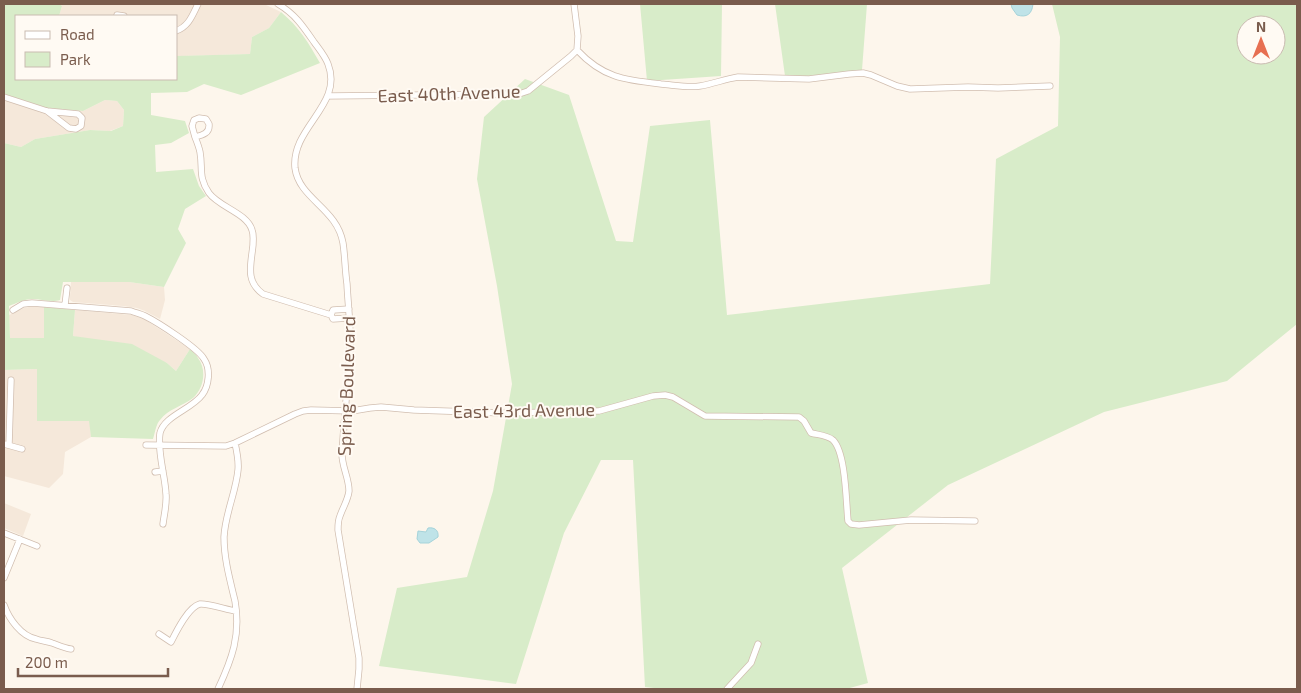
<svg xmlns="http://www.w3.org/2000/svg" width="1301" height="693" font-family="'Exo 2',sans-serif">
	<rect width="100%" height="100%" fill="#fdf6ec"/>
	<!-- residential -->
	<path fill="#f5e8da" d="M59 4H264L281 12 269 28 252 37 250 54 182 56H176V16H59L62 6Z
		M4 94 47 108 83 111 105 100 117 101 124 110 123 126 110 131 90 130 35 139 21 147 4 143Z
		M71 282H129L164 287 165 300 160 319 145 311 137 308 123 306 73 302 70 300V297Z
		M29 307H44V338H10L9 315 24 308Z
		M75 310 132 315 144 319 190 349 176 371 167 363 73 336Z
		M37 369 90 421 91 437 65 452 63 474 49 488 4 476V370Z
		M4 503 31 514 23 536 4 528Z"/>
	<!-- green -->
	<path fill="#d8ecc9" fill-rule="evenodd" d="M4 4H59L62 6 59 16H16V79H176V56L250 54 252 37 269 28 281 12C299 27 308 42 320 63L241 95 204 84 187 92 151 93V115L185 121 189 133 171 143 155 145 156 172 193 169 199 186 206 196 185 209 178 229 186 243 164 287 129 282H63L60 300C52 303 41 299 32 299 24 299 17 303 9 306L10 338H44V307L75 310 73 336 132 344 167 363 176 371 190 349C193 352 196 354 198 358 207 370 204 388 193 398 183 406 168 409 160 420 156 424 155 433 153 439L91 437 89 421H37V369L4 370V143L21 147 35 139 90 130 111 131 123 126 124 110 117 101 105 100 83 111 47 108 4 94Z
		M640 4H722L721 76 647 81Z
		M775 4H867L862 70 821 76H785Z
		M1052 4H1297V324L1227 381 1104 412 948 485 842 568 868 683 846 689H663L645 687 633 460H601L564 533 516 684 379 666 397 588 467 577 493 491 512 384 497 286 477 179 484 117 525 79 569 95 616 241 633 242 650 126 710 120 727 315 990 284 996 159 1058 126 1060 37ZM1246 25H1276V55H1246Z"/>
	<!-- water -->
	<path fill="#bfe3e8" stroke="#a5d3da" d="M1011 4H1033C1032 14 1027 18 1017 15L1012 8Z
		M428 528C434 527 439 530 438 537L429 543H420L417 539 418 531 426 532Z"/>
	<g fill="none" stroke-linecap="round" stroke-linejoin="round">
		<!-- minor casing -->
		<g stroke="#d1beb0" stroke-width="7">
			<path id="minor" d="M278 4C295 14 303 26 314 42 319 49 325 56 328 64 344 105 291 127 295 168 299 199 337 208 343 243 345 256 345 270 347 284 348 305 351 327 350 348 348 383 344 419 342 454 342 467 349 478 349 491 348 500 343 507 340 516 338 520 338 525 338 530L359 658V669L357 689
				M574 4 578 36 577 50
				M117 15 124 16
				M176 31C189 26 192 16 198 4
				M328 96 519 94 528 91 571 56 577 50C603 78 625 80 661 84 674 85 688 88 700 86 713 84 725 79 738 77L809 79 849 74 863 73 871 75 897 86 910 89 968 87 998 88 1050 86
				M4 97 47 111 78 114 82 118 81 126 76 129 69 128 47 111
				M195 137 192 126 194 120 199 118 206 119 209 124C210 133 203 135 195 137 197 142 199 147 200 152 203 169 198 177 209 193 219 207 247 213 252 230 254 235 253 240 253 245 251 265 245 281 263 294L331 315
				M65 305 67 288
				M349 309 333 310 331 315 333 319 349 318
				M13 310 23 304 32 303 131 311C136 313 141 314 145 316 157 322 198 348 204 359 211 369 209 386 202 395 192 409 164 416 160 433 157 451 165 475 166 494 167 504 164 515 163 524
				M4 444 22 449
				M9 445 11 380
				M146 445 226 446 235 443 295 414 303 411 311 410 352 411 370 408 381 407 414 410 503 413 593 411H599L653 396 665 395 673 397 705 416 799 417 804 421 811 433C819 435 827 435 833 440 846 453 846 502 848 521L851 524 859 525 911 520 975 521
				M155 472 163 471
				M4 533 37 546
				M4 578 20 539
				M4 605C9 619 21 636 36 639 41 641 47 641 52 643 58 645 64 648 71 649
				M159 634 171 642C176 632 188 607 200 604 207 603 228 610 236 611
				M218 689C232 659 241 635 235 601 230 580 224 559 224 537 225 514 236 492 238 470 239 461 237 452 235 443
				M727 689 751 663 758 644"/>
		</g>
		<!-- minor -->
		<use href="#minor" stroke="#fff" stroke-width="5.5"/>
	</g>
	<g text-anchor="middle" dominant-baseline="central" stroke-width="4" stroke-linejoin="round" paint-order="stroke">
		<!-- street labels -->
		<g font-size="18" fill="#7a5c4d" stroke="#fffaf3">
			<text transform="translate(449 93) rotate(-2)">East 40th Avenue</text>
			<text transform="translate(346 386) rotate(-88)">Spring Boulevard</text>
			<text transform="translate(524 410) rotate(-1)">East 43rd Avenue</text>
		</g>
	</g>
	<!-- border -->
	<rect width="1301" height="693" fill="none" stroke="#7a5c4d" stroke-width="10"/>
	<!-- legend -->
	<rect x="15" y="15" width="162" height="65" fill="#fffaf3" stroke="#cabbb1"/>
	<rect x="25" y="31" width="25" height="8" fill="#ffffff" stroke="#cabbb1"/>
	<text x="60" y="40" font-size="15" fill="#7a5c4d">Road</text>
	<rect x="25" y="52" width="25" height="15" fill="#d8ecc9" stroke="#cabbb1"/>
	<text x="60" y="65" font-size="15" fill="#7a5c4d">Park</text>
	<!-- north arrow -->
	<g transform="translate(1261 40)"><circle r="24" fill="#fffaf3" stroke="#cabbb1"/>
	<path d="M0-4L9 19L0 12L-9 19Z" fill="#e76f51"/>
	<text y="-8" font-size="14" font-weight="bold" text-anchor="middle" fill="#7a5c4d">N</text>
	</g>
	<!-- scale -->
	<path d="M18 668v8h150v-8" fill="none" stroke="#7a5c4d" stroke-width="2.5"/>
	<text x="25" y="668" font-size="15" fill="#7a5c4d" stroke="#fffaf3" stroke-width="4" paint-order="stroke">200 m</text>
</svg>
